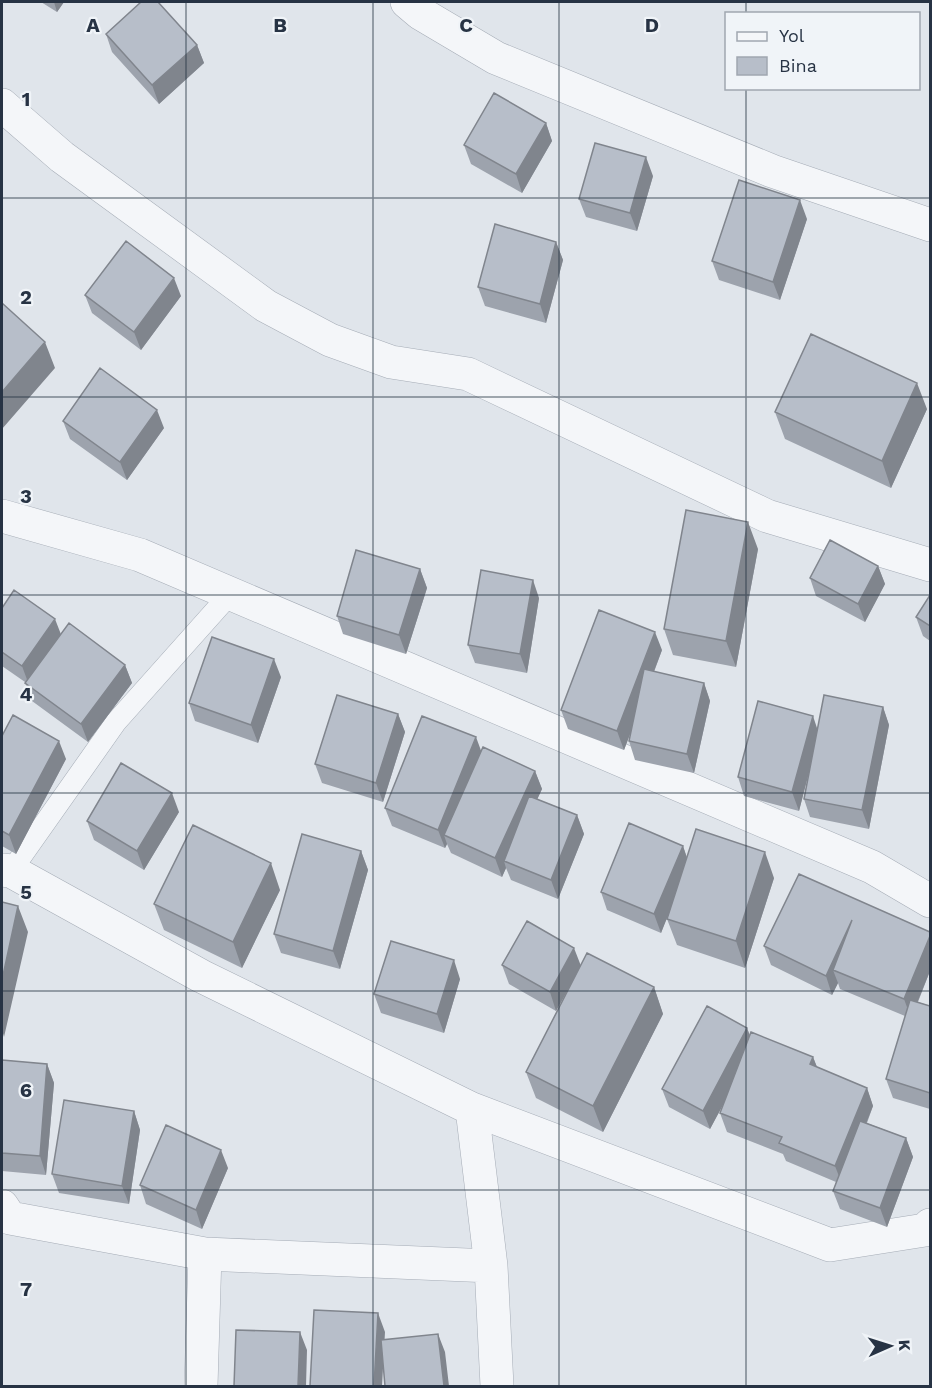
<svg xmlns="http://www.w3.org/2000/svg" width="932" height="1388" font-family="'Work Sans',sans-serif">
	<rect width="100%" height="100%" fill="#e0e5eb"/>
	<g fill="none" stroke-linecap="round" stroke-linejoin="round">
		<!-- service casing -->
		<g stroke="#a5acb6" stroke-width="22">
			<path id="service" d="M11 871 116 722 231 593"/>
		</g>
		<!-- minor casing -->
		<g stroke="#a5acb6" stroke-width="34">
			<path id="minor" d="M407 2 420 13 496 58 772 171 930 225
				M2 105 62 157 266 306 330 340 391 362 468 374 767 516 930 565
				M2 516 140 555 872 867 930 901
				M2 870 11 871 201 976 472 1109 830 1245 925 1230 930 1225
				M472 1109 491 1266 497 1386
				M2 1206 10 1218 205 1254 491 1266
				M201 1386 205 1254"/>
		</g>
		<!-- service -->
		<use href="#service" stroke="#f4f6f9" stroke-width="21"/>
		<!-- minor -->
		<use href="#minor" stroke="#f4f6f9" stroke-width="33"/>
	</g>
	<!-- wall -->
	<path fill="#9da3ad" d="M41 2H64L57 12Z
		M106 34 197 45 204 63 159 104 112 52Z
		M546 123 552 141 522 193 471 164 464 145Z
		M653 176 637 231 586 217 579 199Z
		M807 219 780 300 719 280 712 261Z
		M556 242 563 260 546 323 485 306 478 287Z
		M85 295 181 296 141 350 92 313Z
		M927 409 891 488 785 439 775 412Z
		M63 421 164 428 127 480 70 439Z
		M758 549 736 667 673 655 664 629Z
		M878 566 885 584 865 622 816 596 810 578Z
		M420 569 427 588 406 654 343 634 337 616Z
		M930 595V641L923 636 916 617Z
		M539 598 527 673 475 663 468 645Z
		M2 608 125 665 132 683 88 742 32 701 25 682 2 666Z
		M662 650 654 672 704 683 710 701 694 773 635 760 629 741 630 734 624 750 568 729 561 710Z
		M281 677 258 743 195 721 189 703Z
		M883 707 889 725 869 829 810 817 804 799 808 775 799 811 744 796 738 777 817 729Z
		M398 714 405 732 383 802 322 783 315 764Z
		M2 736 66 759 16 854 2 846Z
		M481 752 535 771 542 789 537 799 577 815 584 834 558 899 511 880 506 868 502 877 451 853 447 844 445 848 392 826 385 808Z
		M179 812 144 870 94 840 87 821Z
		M683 846 687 858 774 878 745 968 677 945 667 919 668 914 661 933 607 910 601 892Z
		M361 851 368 870 340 969 281 953 274 934Z
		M280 890 242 968 164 930 154 904Z
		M764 946 930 971 918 1002 930 1006V1109L893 1098 886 1079 905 1016 840 989 838 983 832 995 771 965Z
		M502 965H581L654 987 663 1014 603 1132 536 1098 526 1072 568 990 556 1011 509 984Z
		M460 979 444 1033 381 1013 374 994Z
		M747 1028 750 1036 813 1057 817 1067 867 1088 873 1106 867 1123 906 1138 913 1157 887 1227 840 1209 833 1191 836 1182 786 1161 783 1154 727 1132 720 1113 725 1101 710 1129 669 1107 662 1089Z
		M2 1060 47 1064 54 1083 46 1175 2 1171Z
		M134 1111 140 1130 129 1204 59 1193 52 1174Z
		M228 1168 202 1229 146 1204 140 1185Z"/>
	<!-- shaded-wall -->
	<path fill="#80858d" d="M54 2H64L57 12Z
		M197 45 204 63 159 104 152 85Z
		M546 123 552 141 522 193 516 174Z
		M646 157 653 176 637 231 630 213Z
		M800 200 807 219 780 300 773 282Z
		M556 242 563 260 546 323 540 304Z
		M174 278 181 296 141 350 134 332Z
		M45 342 55 368 2 429V392Z
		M917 383 927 409 891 488 882 461Z
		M157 410 164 428 127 480 120 462Z
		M748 522 758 549 736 667 726 641Z
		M878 566 885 584 865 622 858 604Z
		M420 569 427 588 406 654 399 635Z
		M533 580 539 598 527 673 520 654Z
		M55 619 62 637 29 685 22 666Z
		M655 632 662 650 624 750 617 731Z
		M274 659 281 677 258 743 251 725Z
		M125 665 132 683 88 742 81 724Z
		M704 683 710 701 694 773 687 754Z
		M883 707 889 725 869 829 862 810Z
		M398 714 405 732 383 802 376 783Z
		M813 716 819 734 799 811 792 792Z
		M476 737 483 756 444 835 447 844 445 848 438 830Z
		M59 741 66 759 16 854 9 835Z
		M535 771 542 789 508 863 504 861 506 868 502 877 495 858Z
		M172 793 179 812 144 870 137 851Z
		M577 815 584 834 558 899 551 880Z
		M683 846 689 864 661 933 654 914Z
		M361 851 368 870 340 969 333 951Z
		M765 852 774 878 745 968 736 941Z
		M271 863 280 890 242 968 233 942Z
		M18 906 28 932 4 1037 2 1030V980Z
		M852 920 833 970 838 983 832 995 826 976Z
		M930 936V971L911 1018 904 999Z
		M574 948 581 966 556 1011 550 992Z
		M454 960 460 979 444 1033 437 1014Z
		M654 987 663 1014 603 1132 593 1106Z
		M747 1028 754 1047 710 1129 703 1111Z
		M813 1057 820 1075 810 1064Z
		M47 1064 54 1083 46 1175 40 1156Z
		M867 1088 873 1106 842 1184 835 1166Z
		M134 1111 140 1130 129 1204 122 1186Z
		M906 1138 913 1157 887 1227 880 1208Z
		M221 1150 228 1168 202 1229 196 1210Z
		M378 1313 385 1332 382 1386H374Z
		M300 1332 307 1350 306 1386H298Z
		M438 1334 445 1352 449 1386H444Z"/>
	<!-- building -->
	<path fill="#b7bec9" stroke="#80858d" stroke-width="1.5" d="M141 2H158L197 45 152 85 106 34Z
		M494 93 546 123 516 174 464 145Z
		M595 143 646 157 630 213 579 199Z
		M739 180 800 200 773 282 712 261Z
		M495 224 556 242 540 304 478 287Z
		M126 241 174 278 134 332 85 295Z
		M2 303 45 342 2 392Z
		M811 334 917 383 882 461 775 412Z
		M100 368 157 410 120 462 63 421Z
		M686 510 748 522 726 641 664 629Z
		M830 540 878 566 858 604 810 578Z
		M356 550 420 569 399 635 337 616Z
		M481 570 533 580 520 654 468 645Z
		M14 590 55 619 22 666 2 652V608Z
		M930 595V626L916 617Z
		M599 610 655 632 617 731 561 710Z
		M69 623 125 665 81 724 25 683Z
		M212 637 274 659 251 725 189 703Z
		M644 669 704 683 687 754 629 741Z
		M337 695 398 714 376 783 315 764Z
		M824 695 883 707 862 810 804 799Z
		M758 701 813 716 792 792 738 777Z
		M13 715 59 741 9 835 2 831V736Z
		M422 716 476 737 438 830 385 808Z
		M483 747 535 771 495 858 444 835Z
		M121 763 172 793 137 851 87 821Z
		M529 796 577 815 551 880 504 861Z
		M629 823 683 846 654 914 601 892Z
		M193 825 271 863 233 942 154 904Z
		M696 829 765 852 736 941 667 919Z
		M302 834 361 851 333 951 274 934Z
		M799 874 930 932V936L904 999 833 970 852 920 826 976 764 946Z
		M2 902 18 906 2 980Z
		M527 921 574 948 550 992 502 965Z
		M391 941 454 960 437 1014 374 994Z
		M587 953 654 987 593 1106 526 1072Z
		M910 1000 930 1006V1093L886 1079Z
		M707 1006 747 1028 703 1111 662 1089Z
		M751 1032 813 1057 810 1064 867 1088 835 1166 779 1143 782 1137 720 1113Z
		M2 1060 47 1064 40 1156 2 1153Z
		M64 1100 134 1111 122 1186 52 1174Z
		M860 1121 906 1138 880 1208 833 1191Z
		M166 1125 221 1150 196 1210 140 1185Z
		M314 1310 378 1313 374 1386H310Z
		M236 1330 300 1332 298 1386H234Z
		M438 1334 444 1386H385L381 1340Z"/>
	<!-- grid -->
	<path fill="none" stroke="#273344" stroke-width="1.5" stroke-opacity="0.55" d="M186 2V1386M373 2V1386M559 2V1386M746 2V14M746 88V1386M2 198H930M2 397H930M2 595H930M2 793H930M2 991H930M2 1190H930"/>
	<g font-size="20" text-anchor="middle" font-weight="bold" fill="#273344" stroke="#f0f4f8" stroke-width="4.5" stroke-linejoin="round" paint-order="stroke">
		<text x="93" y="32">A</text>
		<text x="280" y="32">B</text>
		<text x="466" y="32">C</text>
		<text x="652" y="32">D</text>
		<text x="26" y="106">1</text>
		<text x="26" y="304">2</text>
		<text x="26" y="503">3</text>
		<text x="26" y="701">4</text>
		<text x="26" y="899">5</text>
		<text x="26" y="1097">6</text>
		<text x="26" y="1296">7</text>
	</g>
	<!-- border -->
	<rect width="932" height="1388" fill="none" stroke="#273344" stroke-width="6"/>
	<!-- legend -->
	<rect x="725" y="12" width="195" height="78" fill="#f0f4f8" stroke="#a0a7b0" stroke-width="1.5"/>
	<rect x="737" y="32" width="30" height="9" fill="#f4f6f9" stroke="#a0a7b0" stroke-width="1.5"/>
	<text x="779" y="42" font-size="18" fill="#273344">Yol</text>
	<rect x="737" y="57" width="30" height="18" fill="#b7bec9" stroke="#a0a7b0" stroke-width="1.5"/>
	<text x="779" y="72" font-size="18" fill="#273344">Bina</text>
	<!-- north arrow -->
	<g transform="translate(890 1346) rotate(87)" stroke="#f0f4f8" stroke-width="4.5" paint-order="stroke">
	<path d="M0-4.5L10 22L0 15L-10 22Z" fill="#273344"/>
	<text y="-9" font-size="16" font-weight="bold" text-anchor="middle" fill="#273344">K</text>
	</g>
</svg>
